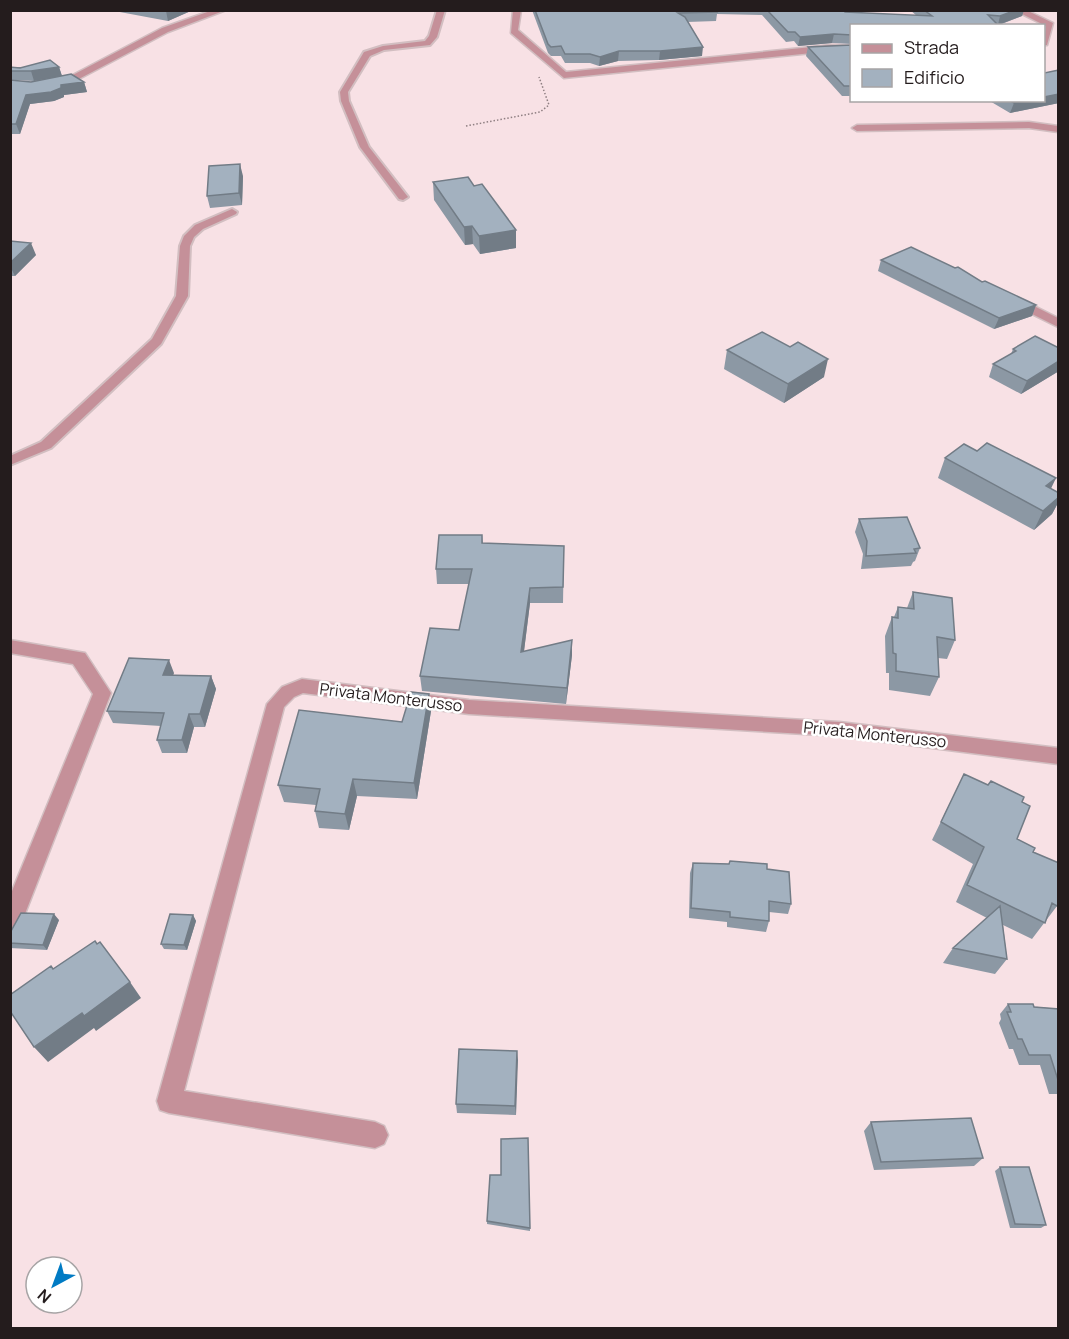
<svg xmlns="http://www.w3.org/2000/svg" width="1069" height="1339" font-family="Manrope,sans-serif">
	<rect width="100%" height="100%" fill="#f8e1e5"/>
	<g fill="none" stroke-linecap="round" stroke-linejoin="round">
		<!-- lane casing -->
		<g stroke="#d2bec1" stroke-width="4">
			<path id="lane" d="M437 10H445L437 37 430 45 384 50 370 56 348 92 349 101 369 147 408 197 403 200 399 199 360 147 341 101 340 92 364 52 383 46 425 41 429 36Z
				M232 209 237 212 236 214 203 229 194 237 190 246 188 296 161 344 51 448 10 465V456L41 442 152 339 176 296 180 246 184 236 195 225Z"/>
		</g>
		<!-- street casing -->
		<g stroke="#d2bec1" stroke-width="3">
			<path id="street" d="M213 10H226L168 32 75 81 34 89 10 88V82L34 83 69 77 162 28Z
				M513 10H521L518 30 566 72 832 45 852 46V52L832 51 564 78 511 33Z
				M1014 10H1026L1053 23 1047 45H1044L1046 26Z
				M1029 122 1058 126V132L1029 128 857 131 852 128 857 125Z
				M1012 295 1058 318V327L1008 302 1006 299Z
				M10 640 85 653 111 693 21 924 18 931 10 934V896L93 694 73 664 10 653Z
				M302 679 469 700 839 722 1058 748V764L839 736 469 714 303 693 294 697 284 707 184 1091 375 1122 384 1126 388 1135 384 1144 375 1148 169 1113 160 1110 157 1101 267 704 282 687Z"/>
		</g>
		<!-- path -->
		<path stroke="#8f7f82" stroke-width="1.5" stroke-dasharray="1.5 2" stroke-linecap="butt" d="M466 126 540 112 549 105 539 77"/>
		<!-- lane -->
		<use href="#lane" fill="#c59099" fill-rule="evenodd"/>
		<!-- street -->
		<use href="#street" fill="#c59099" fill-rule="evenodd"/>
	</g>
	<!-- wall -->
	<path fill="#8c98a4" d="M109 10H193L168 21Z
		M532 10H843L845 12 917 16 910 10H1024L1022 16 999 25 852 26V44L832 43 798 46 794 41 786 42 762 15 717 14 716 21 687 22 702 56 659 60 618 61 599 66 590 63H565L561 56H551L548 53Z
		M852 45V96H842L806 56 808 47Z
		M10 67H59L62 76 84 82 87 92 64 95V97L54 101 30 104 20 134H10V80L31 82 57 77 34 81 10 80Z
		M1059 70V103L1010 113 988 100H1044Z
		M243 176 242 205 210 208 207 196Z
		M433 182 516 248 480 254 473 244 465 245 434 200Z
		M10 241 36 255 15 276H10Z
		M881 260 982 282 1036 305 1032 316 994 329 878 271Z
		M1059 348V371L1021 394 989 377 993 364 1011 354 1013 349Z
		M727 350 824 377 784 403 724 369Z
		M945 458 1051 489 1059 493V501L1052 514 1034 530 938 478Z
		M859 519 920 548 915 561 913 562 911 566 861 569 863 554 855 532Z
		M482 535 483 543 564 546 563 603H530L524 651 572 655 566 704 422 691 420 676 459 630 469 584H437L436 569Z
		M913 592 955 640 947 659 938 658 939 677 930 696 889 690V673H886L885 636 892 617H894L898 607 907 608Z
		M174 673 173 675 211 676 216 689 205 727H194L187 753H162L157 740 161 726 113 723 107 711Z
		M429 694 431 711 417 799 357 796 349 830 319 828 315 811 316 805 284 802 278 785 402 722Z
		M964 774 1022 802 1017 839 1033 852 1057 906 1032 939 1003 925 1007 959 995 974 943 963 953 948 987 918 956 902 973 864 932 840Z
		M730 861 767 869 791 904 788 914 769 912V921L766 932 727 927V922L689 918 690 873 693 863 729 864Z
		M193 915 196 921 187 950 164 949 161 944Z
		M59 920 47 950 10 948V933Z
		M1008 1004 1059 1009V1094H1049L1040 1065H1019L1013 1049H1009L999 1023 1001 1019 1000 1014Z
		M517 1051 516 1115 457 1113 456 1104Z
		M871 1122 983 1158 974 1166 874 1170 864 1131Z
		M528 1138 530 1231 487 1224V1221L501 1175Z
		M1000 1167 1046 1225 1041 1228H1010L995 1171Z"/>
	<!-- shaded-wall -->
	<path fill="#727c86" d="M168 10H193L168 21 166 11Z
		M1016 10H1024L1022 16 998 25 1000 16Z
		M834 34 832 43 798 46 800 37Z
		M703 47 702 56 659 60 660 51Z
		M619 51 618 61 599 66 600 57Z
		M59 67 62 76 34 81 31 71Z
		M84 82 87 92 64 95V97L54 101 30 104 20 134 16 124 26 95 61 85Z
		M1059 94V103L1010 113 1014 103 1027 100H1044V97Z
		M240 164 243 176 242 205 239 193Z
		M472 226 473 244 465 245 464 227Z
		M516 230V248L480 254 479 236Z
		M31 243 36 255 15 276 10 266V263Z
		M1036 305 1032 316 994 329 999 318Z
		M828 359 824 377 784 403 788 384Z
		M1059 361V371L1021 394 1027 381Z
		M1056 478 1047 497 1046 486Z
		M1059 497V501L1052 514 1034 530 1043 511Z
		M530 588V603L522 667 521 652Z
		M572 640V655L566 704 567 688Z
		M169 660 174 673 168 688 163 675Z
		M211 676 216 689 205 727 200 714Z
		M429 694 431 711 417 799 414 783Z
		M189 714 194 727 187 753 182 740Z
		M353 779 357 796 349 830 345 814Z
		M54 914 59 920 47 950 43 945Z
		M193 915 196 921 187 950 184 945Z
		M130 982 141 998 96 1031 94 1028 48 1062 34 1047 82 1013Z
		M517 1051 518 1060 516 1115 515 1106Z"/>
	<!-- building -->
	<path fill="#a3b1bf" stroke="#727c86" stroke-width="1.5" d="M535 10H716L717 12 678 13 685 17 703 47 660 51H619L600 57 590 54H565L561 46 551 47 548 44Z
		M767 10H843L845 12 932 16 924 10H1016L1000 16 988 15 999 26H852V35L834 34 800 37 795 32H788Z
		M852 45V86H844L808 47Z
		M50 60 59 67 31 71H10V67L20 68Z
		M1059 70V94L1044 97V73Z
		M71 74 84 82 61 85V88L51 92 26 95 16 124H10V80L31 82Z
		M1009 100H1027L1014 103Z
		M240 164 239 193 207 196 209 166Z
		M468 177 474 186 482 184 516 230 479 236 472 226 464 227 433 182Z
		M10 241 31 243 10 263Z
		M911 247 955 268 958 267 982 282 985 281 1036 305 999 318 881 260Z
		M762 332 790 347 798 342 828 359 788 384 727 350Z
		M1035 336 1059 348V361L1027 381 993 364 1016 351 1013 349Z
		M987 443 1056 478 1046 486 1059 493V497L1043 511 945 458 964 444 977 451Z
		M907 517 920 548 914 549 916 553 866 556 867 541 859 519Z
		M439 535H482V543L564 546 563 587 530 588 521 652 572 640 567 688 420 676 430 628 459 630 472 569H436Z
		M913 592 952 598 955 640 937 637 939 677 896 671V654L893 653 892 617 898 618V607L914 609Z
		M129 658 169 660 163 675 211 676 200 714H189L182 740H157L164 713 107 711Z
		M411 692 429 694 414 783 353 779 345 814 315 811 320 789 278 785 299 710 402 722Z
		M964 774 988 785 991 781 1024 797 1022 802 1030 806 1017 839 1035 848 1033 852 1059 863V902L1057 906 1052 903 1045 923 967 885 984 847 941 822Z
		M730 861 767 864V869L789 872 791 904 769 901V921L730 917V912L691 908 693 863 729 864Z
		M1000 906 1007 959 953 948Z
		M21 913 54 914 43 945 10 943V933Z
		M170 914 193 915 184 945 161 944Z
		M95 941 97 944 100 942 130 982 84 1016 82 1013 34 1047 10 1011V995L51 966 53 969Z
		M1008 1004H1033L1034 1007 1059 1009V1083L1050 1055H1029L1022 1039H1018L1007 1012H1011Z
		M459 1049 517 1051 515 1106 456 1104Z
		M971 1118 983 1158 881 1162 871 1122Z
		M528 1138 530 1228 487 1221 490 1175H501V1139Z
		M1000 1167H1029L1046 1225 1015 1224Z"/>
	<g text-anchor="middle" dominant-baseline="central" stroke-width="5" stroke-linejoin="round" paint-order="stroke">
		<!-- street labels -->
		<g font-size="16" fill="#241c1d" stroke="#fff">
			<text transform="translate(391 697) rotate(7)">Privata Monterusso</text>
			<text transform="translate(875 734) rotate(6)">Privata Monterusso</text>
		</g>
	</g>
	<!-- border -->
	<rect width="1069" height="1339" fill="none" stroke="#241c1d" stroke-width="24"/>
	<!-- legend -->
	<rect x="850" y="24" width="195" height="78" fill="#ffffff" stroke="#a7a4a5" stroke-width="1.5"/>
	<rect x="862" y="44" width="30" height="9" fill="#c59099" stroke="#a7a4a5" stroke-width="1.5"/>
	<text x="904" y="54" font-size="18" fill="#241c1d">Strada</text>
	<rect x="862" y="69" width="30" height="18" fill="#a3b1bf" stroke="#a7a4a5" stroke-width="1.5"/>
	<text x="904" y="84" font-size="18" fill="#241c1d">Edificio</text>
	<!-- north arrow -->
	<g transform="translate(54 1285) rotate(221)"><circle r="28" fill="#ffffff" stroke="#a7a4a5" stroke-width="1.5"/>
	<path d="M0-4.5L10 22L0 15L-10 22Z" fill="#007bc4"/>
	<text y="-9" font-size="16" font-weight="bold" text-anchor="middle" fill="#241c1d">N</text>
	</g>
</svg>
